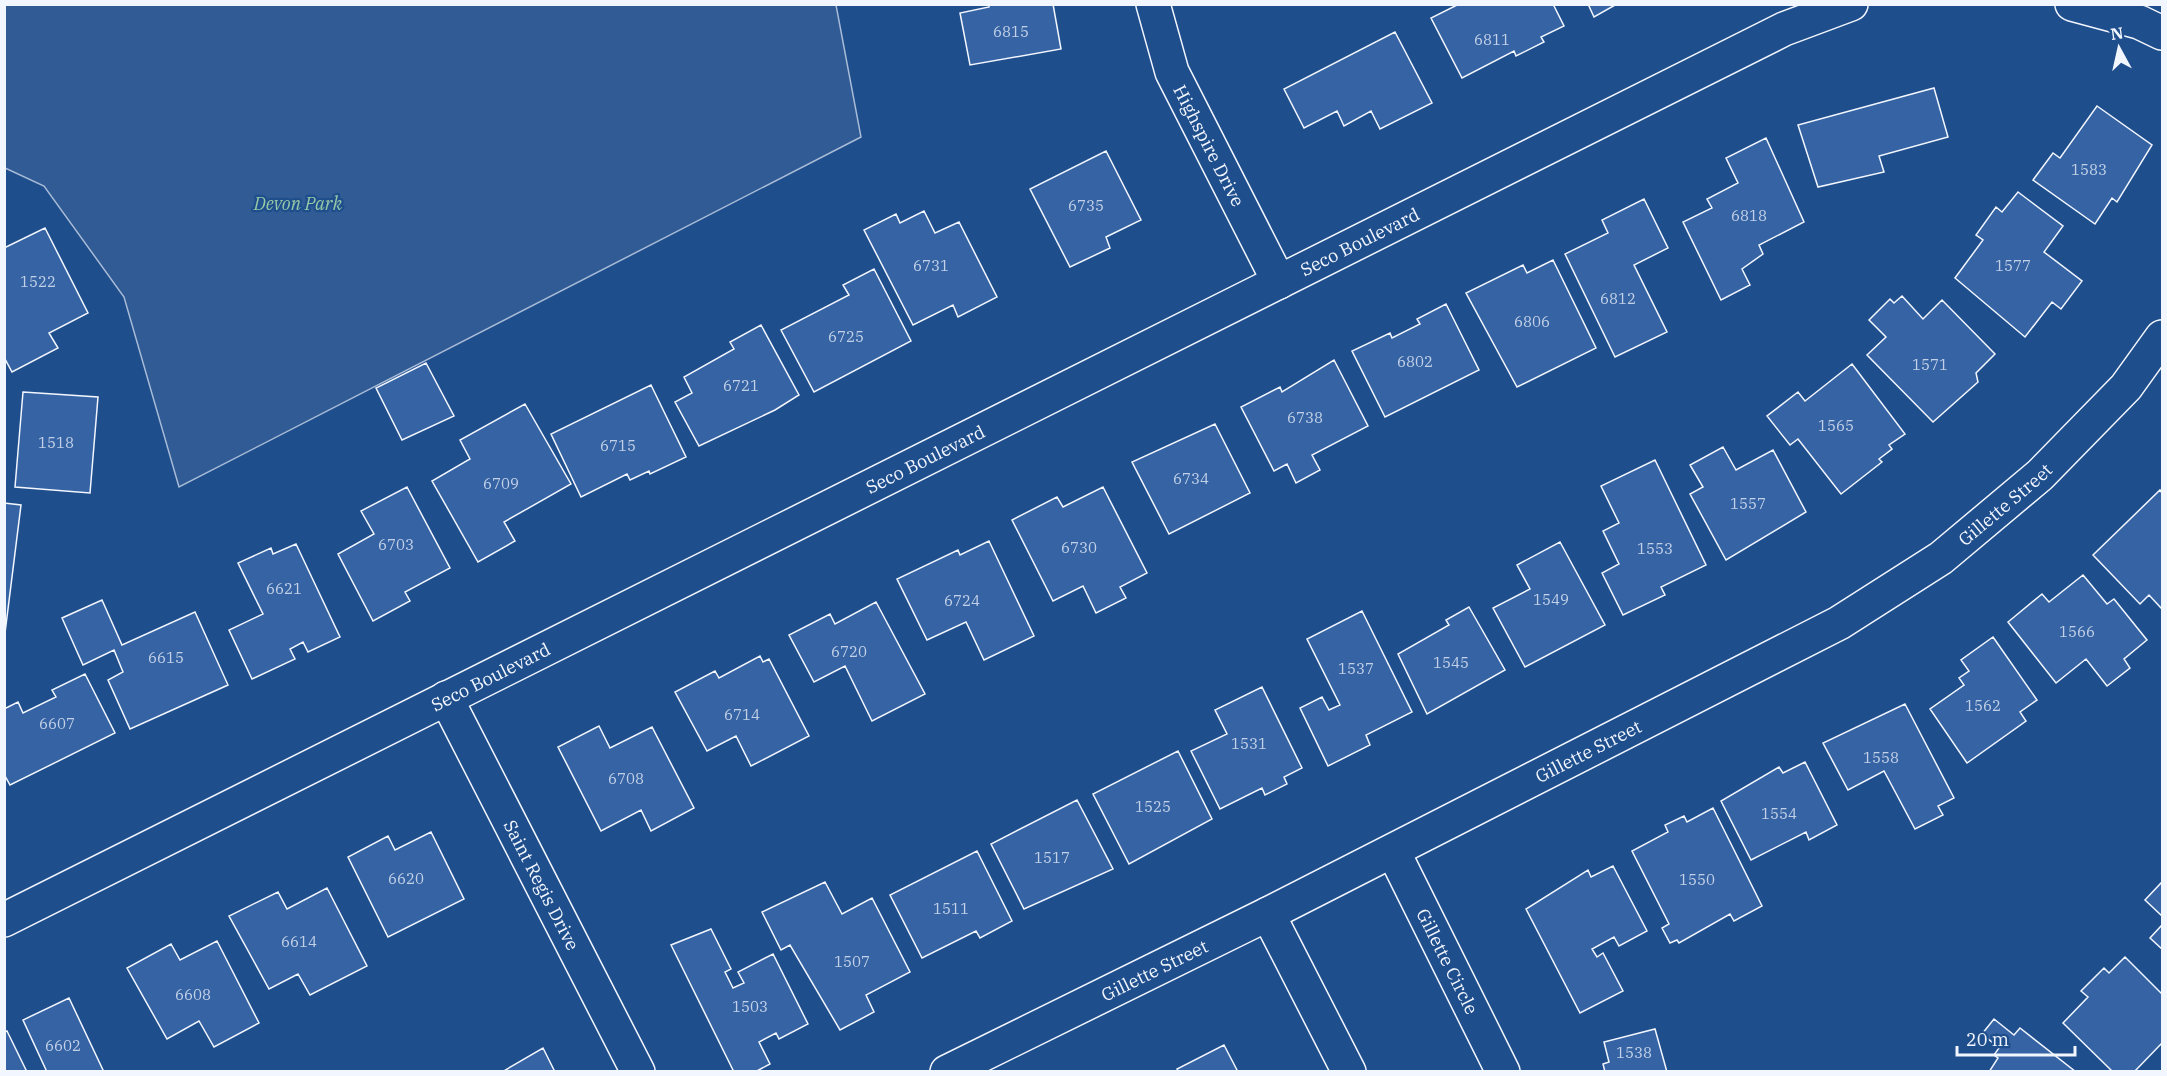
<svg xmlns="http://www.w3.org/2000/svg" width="2167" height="1076" font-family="'IBM Plex Serif',serif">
	<rect width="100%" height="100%" fill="#1f4e8c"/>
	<!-- built -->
	<path fill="#305b95" stroke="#a8bbd7" stroke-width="1.5" d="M5 4 836 5 861 137 179 487 124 297 44 186 5 168Z"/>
	<!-- building -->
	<path fill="#3563a3" stroke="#f2f6ff" stroke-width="1.5" d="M989 4H1053L1061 49 970 65 960 13 989 7Z
		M1459 4H1553L1564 26 1541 37 1544 42 1516 56 1514 51 1462 78 1431 18Z
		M1588 4H1617L1594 17Z
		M1395 32 1432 103 1380 129 1371 111 1344 126 1337 111 1304 128 1284 89Z
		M1934 88 1948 137 1879 156 1884 172 1818 187 1798 125Z
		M2097 106 2152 145 2117 202 2112 198 2095 224 2033 180 2053 153 2060 158Z
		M1766 138 1804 222 1759 245 1763 254 1742 269 1750 285 1721 300 1683 222 1712 208 1707 199 1738 183 1726 158Z
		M1106 151 1141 220 1106 237 1110 248 1070 267 1030 189Z
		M2018 192 2063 226 2044 252 2082 281 2061 309 2052 302 2025 337 1955 278 1983 240 1976 235 1996 207 2002 212Z
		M1644 199 1668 248 1634 265 1667 332 1615 357 1565 254 1608 233 1602 220Z
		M924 211 935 233 959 222 997 297 958 317 953 305 913 325 864 230 896 214 900 223Z
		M45 228 88 313 49 333 58 348 12 372 4 357V248Z
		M1553 260 1596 348 1517 387 1466 293 1523 265 1527 273Z
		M874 269 911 341 814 392 781 330 849 295 843 285Z
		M1902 296 1923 319 1942 300 1995 354 1976 373 1978 382 1933 422 1867 355 1886 337 1869 320 1890 299 1894 303Z
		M1446 304 1479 370 1385 417 1352 351 1390 333 1392 338 1420 324 1417 319Z
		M761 325 799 395 775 410 699 446 675 402 692 393 684 377 734 349 730 342Z
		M1334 360 1368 426 1312 455 1320 470 1296 483 1287 464 1274 471 1241 407 1280 387 1282 392Z
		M426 363 454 416 402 440 376 388Z
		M1852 364 1905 434 1889 445 1892 449 1879 459 1882 462 1841 494 1798 439 1790 445 1767 416 1798 392 1805 401Z
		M651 385 686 457 650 474 649 471 630 480 627 474 581 497 551 434Z
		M23 392 98 397 90 493 15 487Z
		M525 404 571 484 504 522 515 541 478 562 432 481 470 459 460 440Z
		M1215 424 1250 493 1169 534 1132 462Z
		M1723 447 1736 470 1773 450 1806 512 1726 560 1690 494 1703 487 1690 465Z
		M1655 460 1706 565 1661 587 1665 595 1623 615 1602 573 1619 564 1603 531 1619 523 1601 486Z
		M407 487 450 568 405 592 410 601 373 621 338 554 374 534 361 511Z
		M1103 487 1147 573 1120 587 1126 598 1096 613 1083 586 1053 601 1012 520 1057 497 1063 507Z
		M2160 490 2162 493V609L2149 595 2140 604 2093 555Z
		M4 503 21 505 5 633H4Z
		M989 541 1034 636 984 660 966 622 927 640 897 579 958 550 960 555Z
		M1560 542 1605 625 1525 667 1493 608 1530 589 1517 565Z
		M296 544 340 637 308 652 303 642 290 649 295 659 252 679 229 630 263 614 238 563 271 548 273 554Z
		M2083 575 2107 604 2114 599 2147 640 2124 659 2130 668 2107 686 2086 659 2056 683 2008 622 2042 594 2049 602Z
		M102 600 122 645 195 612 228 685 130 729 108 680 123 672 114 650 83 665 62 618Z
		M876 602 925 694 872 721 845 666 814 682 789 635 830 614 835 624Z
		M1469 607 1505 670 1427 714 1398 654 1449 625 1446 620Z
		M1362 611 1412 712 1366 735 1370 745 1328 766 1300 708 1322 697 1329 710 1340 705 1307 639Z
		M1993 637 2037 700 2020 712 2026 721 1967 763 1930 709 1964 685 1959 678 1969 671 1961 660Z
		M760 656 763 662 769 659 809 736 751 766 736 736 707 751 675 692 715 671 719 678Z
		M85 674 115 733 10 785 4 774V709L18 702 23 713 56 697 52 690Z
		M1262 687 1302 768 1284 777 1287 784 1265 795 1262 788 1220 809 1191 751 1227 734 1215 710Z
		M1905 704 1954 798 1938 806 1943 815 1915 829 1884 771 1848 790 1823 743Z
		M599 726 610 748 652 727 694 808 651 831 641 810 601 831 558 747Z
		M1178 751 1212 819 1129 864 1093 794Z
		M1805 762 1837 825 1809 840 1806 832 1751 860 1721 801 1779 767 1783 773Z
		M1077 800 1113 869 1024 909 991 844Z
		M1713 808 1762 906 1734 921 1730 914 1679 943 1677 940 1670 943 1662 928 1669 924 1632 851 1668 832 1665 825 1684 816 1687 822Z
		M431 832 464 899 388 937 348 857 388 836 395 850Z
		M977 851 1012 921 980 938 976 931 922 958 890 895Z
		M1613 866 1647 931 1619 946 1614 937 1592 949 1597 957 1603 953 1623 991 1580 1013 1526 909 1588 870 1591 877Z
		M825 882 842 914 872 898 910 972 866 995 874 1012 840 1030 790 945 781 950 762 912Z
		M2162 882V916L2145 900Z
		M327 888 367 966 310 995 298 974 269 989 229 916 278 892 287 909Z
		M2162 925V949L2150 938Z
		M711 929 731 969 725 972 733 988 744 983 738 972 773 954 808 1024 779 1039 776 1033 759 1042 770 1064 755 1072H734L671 945Z
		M217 941 259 1023 214 1047 199 1021 167 1039 127 968 171 944 180 960Z
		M2125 957 2162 994V1043L2134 1072H2113L2063 1023 2088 997 2081 991 2104 968 2109 973Z
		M69 998 103 1070 100 1072H47L23 1020Z
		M1994 1019 2014 1035 2020 1028 2076 1072H1989L1998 1058 1994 1055 1999 1048 1982 1034Z
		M1655 1029 1667 1072H1605L1603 1064 1609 1062 1604 1042Z
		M7 1031 27 1072H4V1032Z
		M1224 1045 1238 1072H1179L1177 1069Z
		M543 1048 555 1072H502Z"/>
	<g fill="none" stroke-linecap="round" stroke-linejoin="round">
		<!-- minor casing -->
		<g stroke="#f2f6ff" stroke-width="36">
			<g id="minor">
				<path id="s1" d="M1153 4 1172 72 1279 282"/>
				<path d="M2072 4 2139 22 2162 33"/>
				<path id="s2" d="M446 698 638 1072"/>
				<path id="s3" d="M1393 851 1503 1072"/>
				<path d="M1268 914 1349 1072"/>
				<path id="s4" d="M4 920 1784 29 1851 4"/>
				<path id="s5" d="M947 1072 1268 914 1839 623 1941 558 2040 475 2126 387 2162 337"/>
			</g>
		</g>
		<!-- minor -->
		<use href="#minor" stroke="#1f4e8c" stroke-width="33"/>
	</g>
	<g text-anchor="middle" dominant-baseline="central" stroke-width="4.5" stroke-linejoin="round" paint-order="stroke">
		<!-- number labels -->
		<g font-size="15" fill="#c3d1e8">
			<text x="1011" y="31">6815</text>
			<text x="1492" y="39">6811</text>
			<text x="2089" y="169">1583</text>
			<text x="1086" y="205">6735</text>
			<text x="1749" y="215">6818</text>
			<text x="931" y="265">6731</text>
			<text x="2013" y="265">1577</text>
			<text x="38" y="281">1522</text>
			<text x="1618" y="298">6812</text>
			<text x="1532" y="321">6806</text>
			<text x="846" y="336">6725</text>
			<text x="1415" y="361">6802</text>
			<text x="1930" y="364">1571</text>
			<text x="741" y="385">6721</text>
			<text x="1305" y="417">6738</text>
			<text x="1836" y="425">1565</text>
			<text x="56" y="442">1518</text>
			<text x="618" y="445">6715</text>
			<text x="1191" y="478">6734</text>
			<text x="501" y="483">6709</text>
			<text x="1748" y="503">1557</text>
			<text x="396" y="544">6703</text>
			<text x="1079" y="547">6730</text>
			<text x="1655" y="548">1553</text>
			<text x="284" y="588">6621</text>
			<text x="1551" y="599">1549</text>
			<text x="962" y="600">6724</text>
			<text x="2077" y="631">1566</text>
			<text x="849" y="651">6720</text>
			<text x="166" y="657">6615</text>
			<text x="1451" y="662">1545</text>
			<text x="1356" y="668">1537</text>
			<text x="1983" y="705">1562</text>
			<text x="742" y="714">6714</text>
			<text x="57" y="723">6607</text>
			<text x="1249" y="743">1531</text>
			<text x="1881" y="757">1558</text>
			<text x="626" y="778">6708</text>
			<text x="1153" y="806">1525</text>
			<text x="1779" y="813">1554</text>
			<text x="1052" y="857">1517</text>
			<text x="406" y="878">6620</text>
			<text x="1697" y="879">1550</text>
			<text x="951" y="908">1511</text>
			<text x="299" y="941">6614</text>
			<text x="852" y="961">1507</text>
			<text x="193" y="994">6608</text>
			<text x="750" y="1006">1503</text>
			<text x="63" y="1045">6602</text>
			<text x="1634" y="1052">1538</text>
		</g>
		<!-- street labels -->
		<g font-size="18" fill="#f2f6ff" stroke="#1f4e8c">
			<text stroke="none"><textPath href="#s1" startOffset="153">Highspire Drive</textPath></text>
			<text stroke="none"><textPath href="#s4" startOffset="1516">Seco Boulevard</textPath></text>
			<text stroke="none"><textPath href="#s4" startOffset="1030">Seco Boulevard</textPath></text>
			<text stroke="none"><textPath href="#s5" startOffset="1203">Gillette Street</textPath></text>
			<text stroke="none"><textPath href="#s4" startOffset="544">Seco Boulevard</textPath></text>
			<text stroke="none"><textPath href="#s5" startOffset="717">Gillette Street</textPath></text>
			<text stroke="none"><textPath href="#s2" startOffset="210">Saint Regis Drive</textPath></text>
			<text stroke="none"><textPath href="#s3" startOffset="123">Gillette Circle</textPath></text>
			<text stroke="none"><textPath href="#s5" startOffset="231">Gillette Street</textPath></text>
		</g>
		<!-- park labels -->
		<g font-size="18" font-style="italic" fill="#97c8a6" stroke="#1f4e8c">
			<text x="298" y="203">Devon Park</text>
		</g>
	</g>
	<!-- border -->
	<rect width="2167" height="1076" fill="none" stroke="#f2f6ff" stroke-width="12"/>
	<!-- north arrow -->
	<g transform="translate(2119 48) rotate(352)" stroke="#1f4e8c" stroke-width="4.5" paint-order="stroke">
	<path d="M0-4.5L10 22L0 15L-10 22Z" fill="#f2f6ff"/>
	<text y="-9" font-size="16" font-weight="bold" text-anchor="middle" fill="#f2f6ff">N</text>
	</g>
	<!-- scale -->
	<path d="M1957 1046v9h118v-9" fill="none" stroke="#f2f6ff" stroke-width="3"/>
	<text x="1966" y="1046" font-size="18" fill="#f2f6ff" stroke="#1f4e8c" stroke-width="4.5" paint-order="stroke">20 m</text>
</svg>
